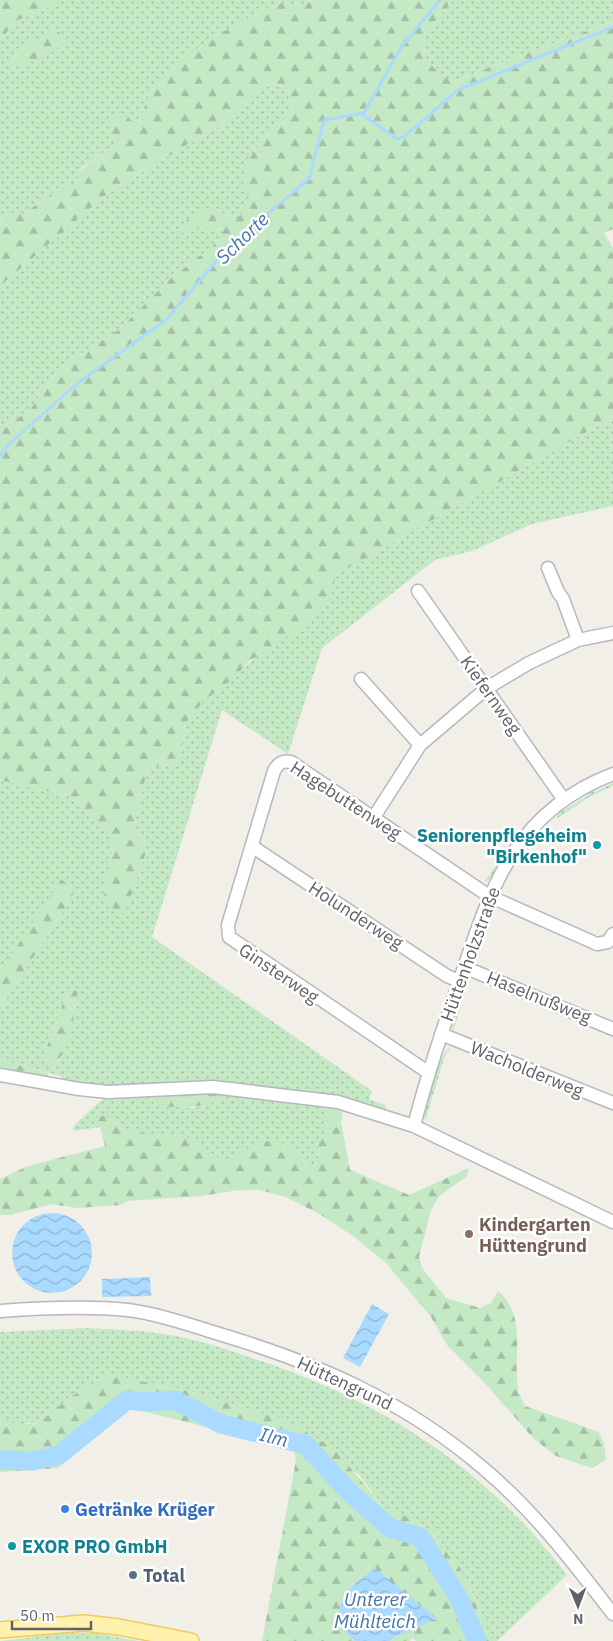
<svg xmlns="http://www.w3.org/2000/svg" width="613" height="1641" font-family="'IBM Plex Sans',sans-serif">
	<defs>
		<pattern id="grass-dots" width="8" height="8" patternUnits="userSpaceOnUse" patternTransform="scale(1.25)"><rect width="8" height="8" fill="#c5e8c5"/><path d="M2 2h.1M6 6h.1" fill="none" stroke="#a3c0a4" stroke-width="1.8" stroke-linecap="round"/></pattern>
		<pattern id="forest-firs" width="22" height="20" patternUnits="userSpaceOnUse" patternTransform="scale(1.25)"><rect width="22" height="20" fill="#c5e8c5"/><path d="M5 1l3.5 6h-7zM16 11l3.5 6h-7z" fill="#a3c0a4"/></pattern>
		<pattern id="water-waves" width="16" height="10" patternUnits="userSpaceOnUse" patternTransform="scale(1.25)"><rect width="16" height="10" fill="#aadaff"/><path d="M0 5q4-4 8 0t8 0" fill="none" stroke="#8eb4d2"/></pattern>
	</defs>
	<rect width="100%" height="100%" fill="#f1efe8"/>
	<!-- grass -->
	<path fill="url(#grass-dots)" fill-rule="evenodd" d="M56 0H314L301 6 276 3 152 89 139 121 135 124 106 123 113 134 115 144 79 170 77 182 70 185H63L25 213H13L0 223V40L18 20 50 7Z
		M453 0H613V21L451 82 426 61 422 37Z
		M271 85 287 86 291 106 251 156 242 179 251 200 238 219 227 216 212 206 181 233 198 227 224 230 216 244 169 280 120 329 59 368 30 410 0 430V286L106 195 181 148 217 128 246 106 255 92Z
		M613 417V506L532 524 472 551 435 560 322 648 288 754 222 710 152 937 372 1091 369 1099 385 1105 389 1114 221 1082 108 1086 61 1083V1076L0 1060V1008L72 898 0 972V780L67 796 80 806 93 821 106 829 113 848 103 902 124 913 147 850 144 839 132 830C140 809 142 787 149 765L163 767 178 762 188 720 204 700 331 596 336 575ZM68 990 78 992C76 1017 68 1038 59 1061H48L46 1049Z
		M613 783V786L589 797 558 818 557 816 563 808 565 810 588 795 587 792 592 789 594 792Z
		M547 805 516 838 489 880 483 882 488 878 515 837Z
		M471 979 466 989 453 1032C451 1018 459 987 471 979Z
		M451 1046 444 1058 425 1122C422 1109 439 1053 451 1046Z
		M227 1094 326 1107V1131L317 1143 320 1156 312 1169 281 1142 243 1153 224 1162 184 1136 127 1132 105 1116 100 1127 74 1131 73 1127C82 1118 95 1104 106 1098 118 1092 136 1095 149 1095L156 1106 195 1108Z
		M88 1328C117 1330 146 1330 175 1336 202 1341 229 1350 255 1359 382 1401 486 1468 567 1575L497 1641H490L476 1600 460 1568 434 1533 414 1520 384 1507 359 1475 288 1421 197 1393 132 1379 104 1376 72 1395 44 1421 16 1425 0 1419V1332Z
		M67 1633H93L139 1641H0Z"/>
	<!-- forest -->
	<path fill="url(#forest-firs)" d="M0 0H56L50 7 18 20 0 40Z
		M314 0H453L422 37 426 61 451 82 613 21V229L604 233 613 248V417L336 575 331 596 306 626 248 662 236 676 204 701 188 720 178 762 163 767 149 765C142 787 140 809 132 830L144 839 147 850 124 914 103 902 113 848 106 829 93 821 80 806 67 796 0 780V430L30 410 59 368 120 329 169 280 215 244 224 230 198 227 181 233 179 229 189 218 212 206 227 216 238 218 250 200 242 179 251 156 291 106 287 86 271 85 256 92 246 106 217 128 181 148 106 195 0 286V223L13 213H25L63 185H70L77 182 79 171 115 144 113 134 105 123 123 113 135 124 139 121 152 89 167 70 210 39 276 3 301 6Z
		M54 28 67 39C52 55 31 67 8 64L15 54Z
		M61 880 67 882 74 889 72 898 0 1008V972Z
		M68 990 78 991C76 1009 69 1054 54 1064L48 1061 46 1049Z
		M0 1060 48 1073V1076L45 1078 0 1067Z
		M194 1092 227 1094C207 1111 180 1107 156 1106L149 1095Z
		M326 1107H343L341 1122 350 1170 409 1195 469 1168 467 1176 439 1196 431 1210 419 1257 422 1268 446 1298 480 1308 491 1303 498 1291C527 1315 513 1355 518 1388 518 1394 523 1400 525 1406L599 1432 604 1444 606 1460 592 1468 556 1456 534 1439 484 1382 447 1345 431 1317 386 1263 353 1236 321 1215 286 1197 260 1190H239L201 1196 128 1201 120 1205 77 1208 52 1204 10 1215H0V1179L28 1166 105 1146 100 1127 95 1123 98 1116H105L127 1132 184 1136 224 1162 261 1141 281 1142 312 1169 320 1156 317 1143 326 1131Z
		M104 1376 132 1379 197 1393 288 1421 333 1448 384 1507 414 1520 434 1533 460 1568 476 1600 490 1641H416L412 1637 410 1641H390L399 1635 335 1623 355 1641H262L296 1460 294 1449 131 1408 58 1468 0 1472V1419C43 1433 43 1416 73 1395 83 1388 93 1383 104 1376Z"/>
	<!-- water -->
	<path fill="url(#water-waves)" d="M12 1253a40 40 0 1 1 80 0a40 40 0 1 1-80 0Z
		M150 1277 151 1296 102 1297V1279Z
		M372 1304 389 1314 360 1367 343 1358Z
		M375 1568 437 1619 399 1635 390 1641H355L335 1623 346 1591Z"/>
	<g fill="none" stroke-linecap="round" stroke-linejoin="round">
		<!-- stream -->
		<path stroke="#aadaff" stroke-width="3" d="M364 113 363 115 397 139 405 136 458 90 613 27
			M0 456 10 443 79 382 166 320 231 244 309 179 324 120 364 113 402 46 440 0"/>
		<!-- river -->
		<path stroke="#aadaff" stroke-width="19" d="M0 1460 32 1461 59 1455 127 1400 147 1402 175 1400 221 1424 306 1445 348 1491 390 1528 420 1537 459 1598 477 1641"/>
		<!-- minor casing -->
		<g stroke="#b5b8bc" stroke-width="15">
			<path id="minor" d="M548 568 558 592 563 599 578 640
				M418 591 564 800
				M361 679 420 745
				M374 817 420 745 487 688 529 663 578 640 613 633
				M253 847 447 976 459 981
				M464 967 613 1029
				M441 1034 613 1103
				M429 1073 229 937 228 925 274 771C278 763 283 760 291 762L489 896 597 944 608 942 613 934
				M0 1075 79 1089 108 1092 213 1087 338 1102 414 1126 613 1222
				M414 1126C426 1078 442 1031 458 985 490 892 511 813 613 774
				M0 1311C39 1308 90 1306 128 1310 158 1314 187 1324 216 1333 316 1363 402 1399 483 1468 533 1510 573 1562 613 1614"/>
		</g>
		<!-- major casing -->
		<g stroke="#f2c960" stroke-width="18">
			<path id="major" d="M0 1630 84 1623 119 1627 191 1641"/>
		</g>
		<!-- minor -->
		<use href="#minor" stroke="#fff" stroke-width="12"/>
		<!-- major -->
		<use href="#major" stroke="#fff2af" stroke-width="15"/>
	</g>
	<!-- markers -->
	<g fill="#0f9aa8" stroke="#fff" stroke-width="2">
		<circle cx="597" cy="845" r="5"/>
		<circle cx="12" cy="1546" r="5"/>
	</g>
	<circle fill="#8d6e63" stroke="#fff" stroke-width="2" cx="469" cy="1234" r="5"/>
	<circle fill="#3f7fe0" stroke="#fff" stroke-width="2" cx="65" cy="1509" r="5"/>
	<circle fill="#5c6f8a" stroke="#fff" stroke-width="2" cx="133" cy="1575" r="5"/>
	<g text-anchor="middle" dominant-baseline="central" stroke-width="5" stroke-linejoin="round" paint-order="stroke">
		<!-- street labels -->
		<g font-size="18" fill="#5f6368" stroke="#fff">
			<text transform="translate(491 695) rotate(55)">Kiefernweg</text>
			<text transform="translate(346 800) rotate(33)">Hagebuttenweg</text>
			<text transform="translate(356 915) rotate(33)">Holunderweg</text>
			<text transform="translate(470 954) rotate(-70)">Hüttenholzstraße</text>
			<text transform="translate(279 973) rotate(34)">Ginsterweg</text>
			<text transform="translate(539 997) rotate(22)">Haselnußweg</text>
			<text transform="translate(527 1069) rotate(22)">Wacholderweg</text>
			<text transform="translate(345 1383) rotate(25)">Hüttengrund</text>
		</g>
		<!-- culture labels -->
		<g font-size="18" font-weight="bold" fill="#0d838f" stroke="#fff" text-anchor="end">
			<text x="587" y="835">Seniorenpflegeheim<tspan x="587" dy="21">"Birkenhof"</tspan></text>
			<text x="22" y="1546" text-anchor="start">EXOR PRO GmbH</text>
		</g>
		<!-- education labels -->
		<g font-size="18" font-weight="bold" fill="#785e54" stroke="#fff" text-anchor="start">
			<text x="479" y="1224">Kindergarten<tspan x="479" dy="21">Hüttengrund</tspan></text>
		</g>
		<!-- shop labels -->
		<g font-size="18" font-weight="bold" fill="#366cbe" stroke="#fff" text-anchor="start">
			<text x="75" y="1509">Getränke Krüger</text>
		</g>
		<!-- service labels -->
		<g font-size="18" font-weight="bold" fill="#4e5e75" stroke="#fff" text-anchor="start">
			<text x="143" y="1575">Total</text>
		</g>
		<!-- water labels -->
		<g font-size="19" font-style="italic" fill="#4174aa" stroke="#fff">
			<text transform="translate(242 238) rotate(-44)">Schorte</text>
			<text transform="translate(274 1437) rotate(14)">Ilm</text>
			<text x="375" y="1599">Unterer<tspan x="375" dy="22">Mühlteich</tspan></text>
		</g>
	</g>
	<!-- north arrow -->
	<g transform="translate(578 1606) rotate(179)" stroke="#ffffff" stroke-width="4" paint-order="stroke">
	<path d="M0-4L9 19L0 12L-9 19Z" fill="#5f6368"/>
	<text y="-8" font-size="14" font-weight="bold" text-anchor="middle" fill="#5f6368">N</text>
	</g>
	<!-- scale -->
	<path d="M12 1621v8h79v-8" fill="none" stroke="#5f6368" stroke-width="2.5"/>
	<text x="20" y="1621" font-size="15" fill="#5f6368" stroke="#ffffff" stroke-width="4" paint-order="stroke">50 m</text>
</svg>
